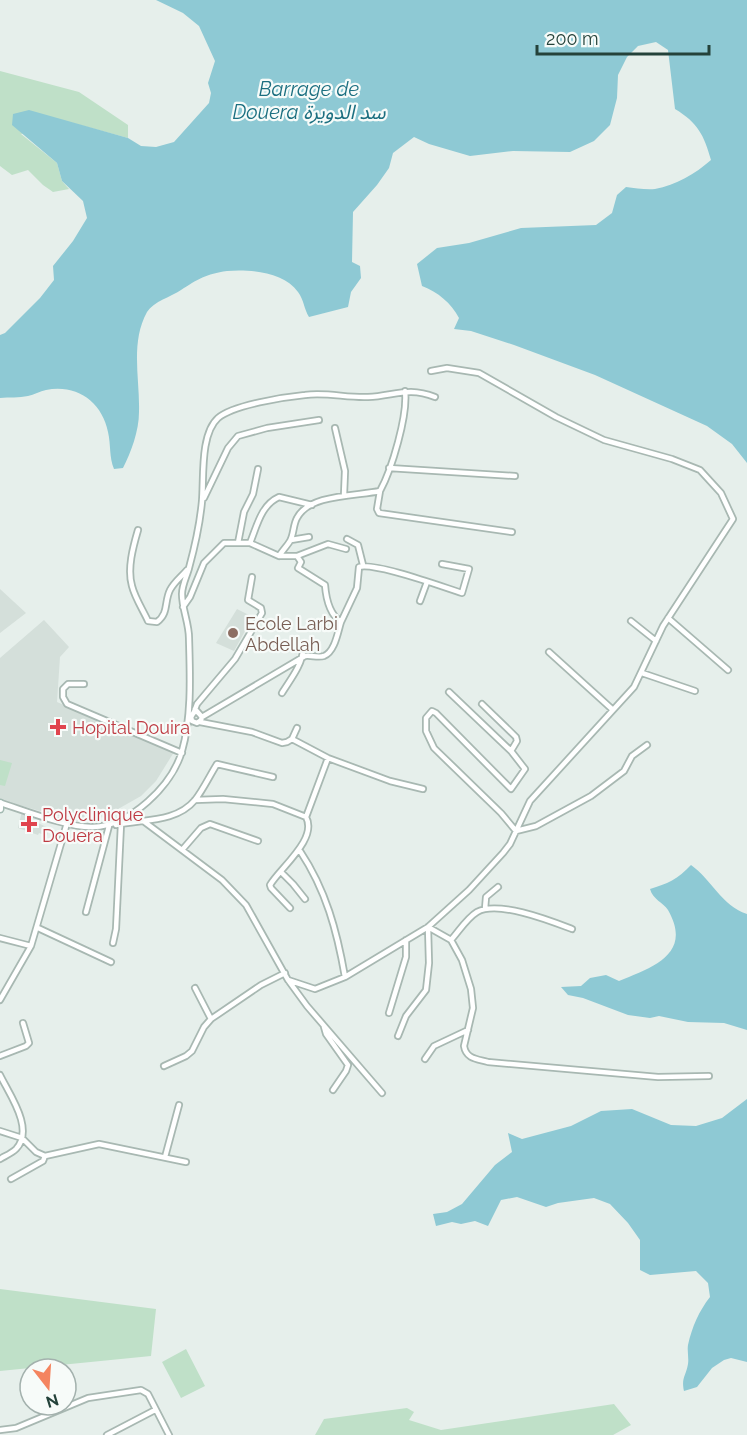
<svg xmlns="http://www.w3.org/2000/svg" width="747" height="1435" font-family="Raleway,'Noto Sans Arabic',sans-serif">
	<rect width="100%" height="100%" fill="#e6efeb"/>
	<!-- built -->
	<path fill="#d4dfda" d="M0 589 26 613 0 633Z
		M237 609 251 616 248 621 250 622 234 651 216 643Z
		M44 620 69 647 60 657 57 702 174 752 156 781 141 796 104 817 77 821 0 800V658Z
		M22 811 31 813V820L49 828 47 836 39 833 38 835 18 828Z"/>
	<!-- green -->
	<path fill="#bfe0c8" d="M0 71 79 92 128 125V138L69 122 21 134 57 163 62 181 69 189 53 192 43 185 28 170 12 175 0 166Z
		M0 760 12 763 5 786 0 785Z
		M0 1289 156 1309 151 1356 0 1371Z
		M186 1349 205 1386 181 1398 162 1362Z
		M614 1404 631 1425 613 1435H315L324 1419 407 1408 414 1412 409 1420 441 1430Z"/>
	<!-- water -->
	<path fill="#8ec9d4" d="M156 0H747V463L732 444 707 426 595 375 514 345 471 331 454 329 459 318C451 303 438 292 422 286L417 264 437 248 469 243 521 228 596 225 612 213 617 195 626 187C635 188 646 190 655 189 676 185 695 174 711 160 704 135 698 123 675 109L668 50 656 42 638 46 627 57 618 75 617 98 610 125 594 141 570 152 513 151 470 156 429 144 414 137 393 153 389 168 377 185 353 212 352 262 360 266 361 278 351 292 348 307 309 317C304 309 304 300 298 292 284 272 249 269 227 271 206 274 198 279 181 290 171 297 154 301 147 312 130 343 140 379 139 412 139 431 131 452 123 468L114 469C109 457 111 445 108 432 102 402 77 384 46 390 40 391 34 395 28 396 19 398 9 397 0 398V335L5 333 40 298 54 280 53 266 73 241 87 218 83 201 62 181 57 163 12 125 13 114 29 110 128 138 141 146 156 147 174 142 209 103 211 93 208 83 215 61 199 26 183 13Z
		M691 865C712 880 721 905 747 914V1030L724 1023 688 1022 659 1016 650 1018 628 1015 583 998 568 995 561 987 581 986 590 978 606 975 619 981C653 967 693 954 668 910 663 902 653 900 650 889 667 884 678 879 691 865Z
		M747 1099V1362L731 1358 724 1360 712 1368 697 1387 684 1391C681 1378 686 1376 688 1364 689 1358 687 1351 688 1345 692 1327 699 1311 710 1297L708 1283 696 1271 650 1275 640 1270V1240L628 1223 610 1204 594 1198 558 1203 546 1207 517 1197 501 1200 488 1226 475 1221 461 1224 452 1222 436 1226 433 1214 447 1212 462 1204 495 1165 512 1152 508 1133 522 1139 571 1126 601 1111 632 1109 671 1125 696 1126 722 1118Z"/>
	<g fill="none" stroke-linecap="round" stroke-linejoin="round">
		<!-- street casing -->
		<g stroke="#a8b8b2" stroke-width="8">
			<path id="street" d="M335 428 345 471 344 495
				M389 468 515 476
				M380 491 377 509 379 513 512 532
				M204 498 228 448 238 436 267 428 319 420
				M138 530C133 547 127 569 132 586 135 598 143 610 148 621L157 622C169 613 164 602 170 590 174 582 182 576 187 570
				M347 539 358 545 363 565
				M291 540 309 537
				M238 543 244 512 253 494 258 469
				M250 543C257 526 261 505 279 497L312 505
				M279 556C282 551 287 546 290 541 294 534 293 525 297 518 309 494 357 496 380 491 392 469 408 415 405 391
				M297 556 328 544 346 549
				M420 601 427 582
				M183 607 190 597 204 563 224 543H250L279 556H297L301 562 298 568 325 585C326 598 329 614 341 622L357 588 359 567C375 562 443 587 462 593L469 569 442 564
				M668 618 728 670
				M631 621 656 641
				M549 652 613 710
				M642 673 695 691
				M84 684H68L63 689V697L67 704 182 753
				M449 692 511 751 525 769 511 789 436 713 432 711 426 718V731L434 748 501 813 516 831 536 826 591 796 624 771 632 756 647 745
				M282 693C290 680 303 664 303 649
				M482 704 516 737 517 741 511 751
				M195 709 202 717 201 720 197 723 192 721 191 717 194 712H197
				M194 712 197 704 235 659 262 613 261 608 248 600 252 577
				M202 717 305 656C311 655 318 658 324 656 335 652 338 631 341 622
				M200 722 252 732 282 743 287 742 292 739 297 728
				M292 739 328 758 390 781 423 789
				M195 800 223 799 273 804 306 817C318 839 280 868 270 885L271 888 290 908
				M1 803C26 811 69 828 93 827 130 826 172 786 182 751 192 716 190 675 189 638 189 623 182 609 182 594 182 585 187 576 189 568 195 546 200 523 202 501 204 478 200 434 218 418 233 405 284 397 305 395 326 392 347 398 368 397 394 396 408 386 435 397
				M306 817 328 758
				M142 820 222 880 246 905 288 980 315 989 345 977 428 927 469 890 503 853 510 844 530 801 634 687 663 626 733 519 721 493 700 470 672 459 604 440 556 417 479 373 447 368 431 371
				M116 825C142 819 176 823 195 800 203 790 210 775 217 764L273 777
				M182 850 201 828 210 824 258 841
				M300 851C326 890 337 931 345 977
				M281 872 293 884 305 899
				M485 909 486 897 498 887
				M86 912 109 826
				M38 928 111 962
				M0 938 31 946
				M451 940C459 931 467 918 477 912 498 900 551 921 572 929
				M113 943 116 929 121 824
				M288 980 307 1006 382 1093
				M195 988 211 1019
				M0 1000 31 946 67 823
				M389 1013 406 957V940
				M324 1027 326 1034 348 1065 346 1071 333 1090
				M398 1036 406 1016 426 990 429 963 428 927 451 940 462 960 471 989 473 1008 464 1046C466 1059 477 1059 488 1062L658 1077 709 1076
				M0 1056 26 1046 29 1043 23 1023
				M425 1059 434 1046 468 1030
				M164 1066 186 1056 192 1051 204 1027 211 1019 261 985 285 973
				M0 1075C9 1094 35 1129 16 1149 12 1153 5 1156 0 1159
				M0 1131 22 1138 36 1152 45 1156 99 1144 186 1162
				M165 1157 179 1105
				M11 1179 43 1161 45 1156
				M0 1430 16 1428 88 1398 141 1390 148 1394 169 1435
				M107 1435 155 1410"/>
		</g>
		<!-- secondary casing -->
		<g stroke="#a4bbb3" stroke-width="9">
			<path id="secondary" d="M0 803V809"/>
		</g>
		<!-- street -->
		<use href="#street" stroke="#fff" stroke-width="4.5"/>
		<!-- secondary -->
		<use href="#secondary" stroke="#fff" stroke-width="6"/>
	</g>
	<!-- markers -->
	<circle fill="#8d6e63" stroke="#f7fbf9" stroke-width="2" cx="233" cy="633" r="6"/>
	<g fill="#e0444e" stroke="#f7fbf9" stroke-width="2">
		<path d="M55 718h6v6h6v6h-6v6h-6v-6h-6v-6h6z"/>
		<path d="M26 815h6v6h6v6h-6v6h-6v-6h-6v-6h6z"/>
	</g>
	<g text-anchor="middle" dominant-baseline="central" stroke-width="4.5" stroke-linejoin="round" paint-order="stroke">
		<!-- education labels -->
		<g font-size="18" fill="#785e54" stroke="#f7fbf9" text-anchor="start">
			<text x="245" y="623">Ecole Larbi<tspan x="245" dy="21">Abdellah</tspan></text>
		</g>
		<!-- health labels -->
		<g font-size="18" fill="#be3a42" stroke="#f7fbf9" text-anchor="start">
			<text x="72" y="727">Hopital Douira</text>
			<text x="42" y="814">Polyclinique<tspan x="42" dy="21">Douera</tspan></text>
		</g>
		<!-- water labels -->
		<g font-size="20" font-style="italic" fill="#1c6f80" stroke="#f7fbf9">
			<text x="309" y="89">Barrage de<tspan x="309" dy="23">Douera سد الدويرة</tspan></text>
		</g>
	</g>
	<!-- north arrow -->
	<g transform="translate(48 1387) rotate(163)"><circle r="28" fill="#f7fbf9" stroke="#a3b1ad" stroke-width="1.5"/>
	<path d="M0-4.5L10 22L0 15L-10 22Z" fill="#f4845f"/>
	<text y="-9" font-size="16" font-weight="bold" text-anchor="middle" fill="#24423a">N</text>
	</g>
	<!-- scale -->
	<path d="M537 45v9h172v-9" fill="none" stroke="#24423a" stroke-width="3"/>
	<text x="546" y="45" font-size="18" fill="#24423a" stroke="#f7fbf9" stroke-width="4.5" paint-order="stroke">200 m</text>
</svg>
